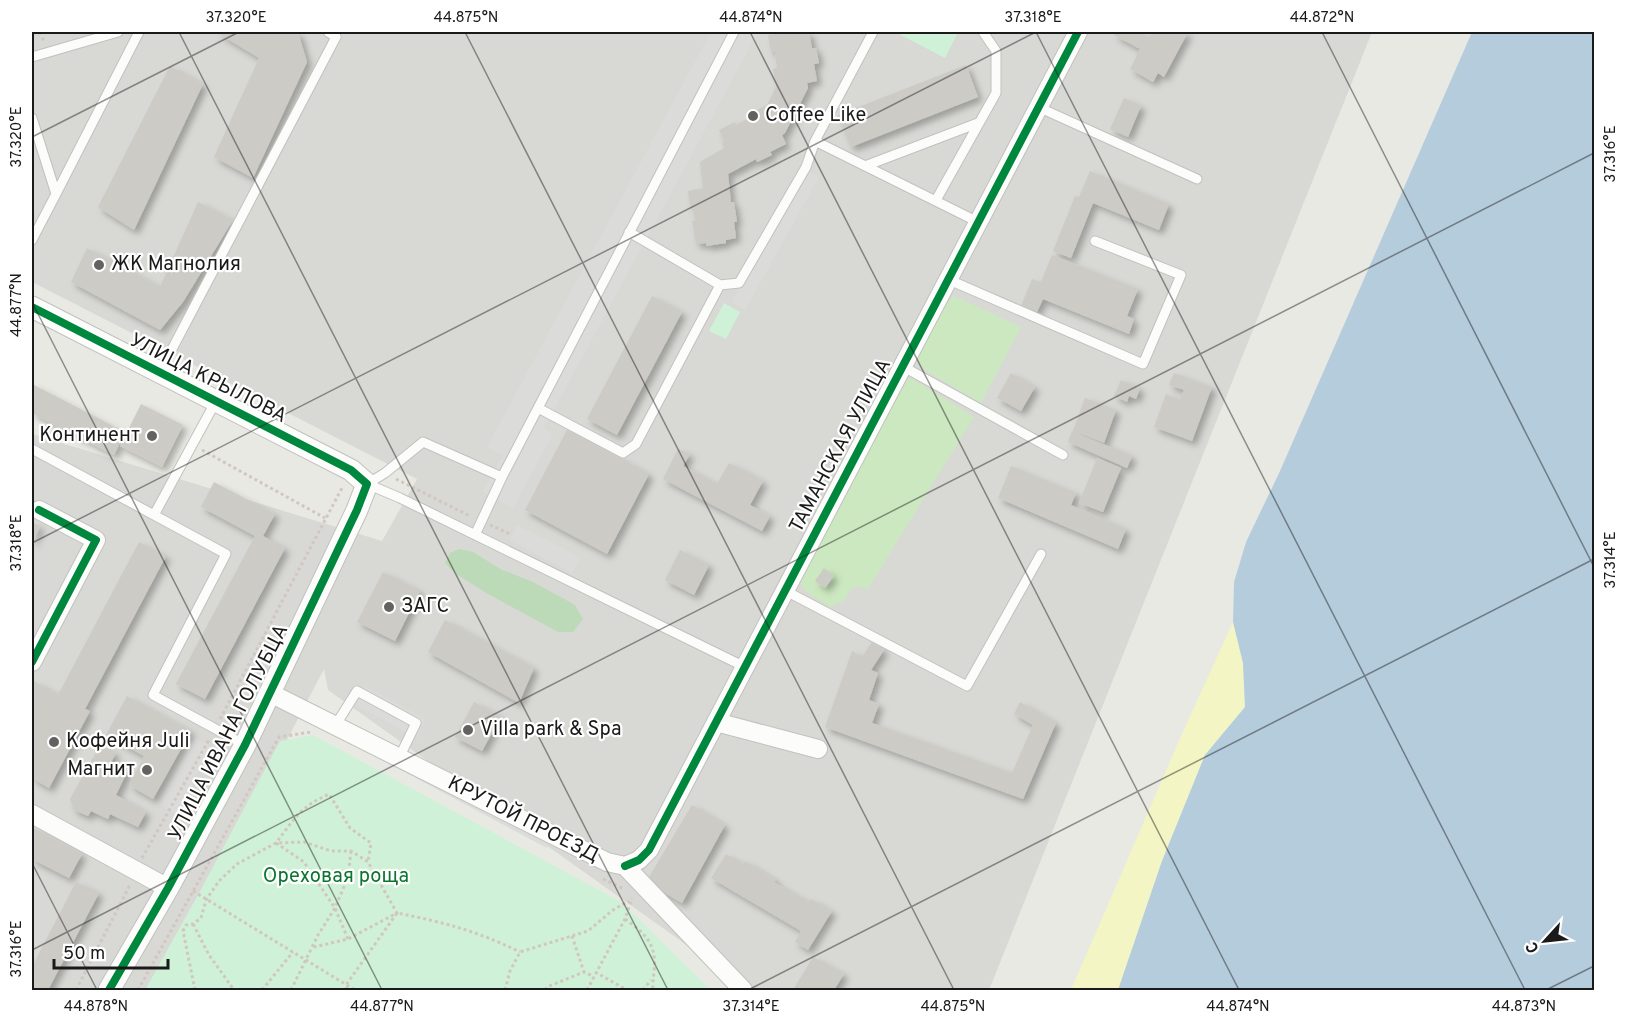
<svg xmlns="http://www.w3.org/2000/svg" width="1626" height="1022" font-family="Overpass,sans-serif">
	<defs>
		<filter id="shadow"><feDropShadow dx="4.5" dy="4.5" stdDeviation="3" flood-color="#0004"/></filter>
	</defs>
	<rect width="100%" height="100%" fill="#e9e9e3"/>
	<!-- residential -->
	<path fill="#d8d8d4" d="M32 32H1372L989 990H750L328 690 324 669 156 990H32V434L382 541 417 479 32 282Z"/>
	<!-- grass -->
	<path fill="#cce8c0" d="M954 296 1021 327 981 403 921 368 917 357 942 305Z
		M911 378 974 417 868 589 859 586 851 589 844 601 829 607 803 589 799 577 905 380Z"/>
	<!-- forest -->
	<path fill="#bcd9b8" d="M459 549 473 552 502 570 533 582 575 605 583 619 573 632H558L488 594 456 574 445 563 450 553Z"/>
	<!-- sand -->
	<path fill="#f3f5c4" d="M1233 622 1243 663 1245 707 1205 755 1162 861 1118 990H1071L1181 736Z"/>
	<!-- park -->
	<path fill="#cff1d7" d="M895 32H958L945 58Z
		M724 303 740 312 726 339 709 331Z
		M313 735 621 902 711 990H145L198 895 280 741Z"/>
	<!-- parking -->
	<path fill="#dbdbd9" d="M711 32H758L544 428 553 434 513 508 483 492 503 455 487 447Z
		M806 170 819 177 745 310 732 302Z
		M517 525 580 557 572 573 509 540Z
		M366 687 425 719 417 738 354 704Z
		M195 737 211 747 177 815 158 803Z
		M382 755 550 842 547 848 380 759Z"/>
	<!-- water -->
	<path fill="#b5ccdd" d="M1472 32H1594V990H1118L1162 861 1205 755 1245 707 1243 663 1233 622 1234 582 1246 542 1280 471Z"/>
	<!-- building -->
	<path fill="#cccbc6" filter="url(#shadow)" d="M216 32H298L307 62 253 178 214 157 259 58Z
		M780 32H809L812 48H816L819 63 814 64 817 81 807 83 808 88 785 133 782 135 786 144 770 152 772 155 757 162 756 159 728 174 731 202H734L737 222H734L736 238 726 240V243L706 246V243L696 244 692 221H695L693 206H690L688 191 703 188 700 162 724 148 722 143 725 142 719 130 735 122 736 125 751 117 749 114 767 105 776 87 773 69 777 68 775 51 771 52 768 35Z
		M1116 32H1138L1149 37 1152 32H1188L1164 77 1158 73 1153 82 1130 69 1140 49 1114 35Z
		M966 65 978 97 851 147 838 115Z
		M170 66 203 84 134 230 98 207Z
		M1124 98 1141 106 1128 137 1110 129Z
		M1090 171 1169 204 1159 230 1093 203 1071 258 1053 251 1075 196 1079 197Z
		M198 202 233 220 183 302 160 330 71 282 87 248 160 287Z
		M1052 255 1138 289 1127 316 1134 319 1129 334 1043 299 1037 312 1021 306 1032 279 1041 282Z
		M652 296 682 312 617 435 587 419Z
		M1011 373 1035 387 1021 411 997 398Z
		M1174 373 1212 387 1192 441 1154 427 1166 394 1180 400 1184 390 1169 385Z
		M1121 380 1140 388 1136 399 1129 396 1127 402 1114 396Z
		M32 384 125 432 114 455 32 413Z
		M1085 398 1116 410 1104 443 1073 431Z
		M141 404 183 425 162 467 120 446Z
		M567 430 649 474 607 554 525 510Z
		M1072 431 1132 456 1127 468 1068 442Z
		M678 449 690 454 683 466 717 484 729 463 763 481 750 505 770 516 762 531 663 479Z
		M1097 458 1121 468 1103 512 1079 503Z
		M1011 466 1076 493 1071 505 1126 529 1118 549 998 498Z
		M214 482 275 514 263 536 285 548 205 699 176 684 255 536 201 507Z
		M32 522 40 526 32 544Z
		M139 542 166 556 85 709 90 711 49 788 32 778V686L34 681 58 695Z
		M680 550 709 565 694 595 665 580Z
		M824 568 834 576 825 588 815 581Z
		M383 572 420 591 395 641 357 622Z
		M445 620 534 668 519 703 428 652Z
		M872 642 884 650 871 670 878 673 869 700 879 704 872 723 1012 773 1033 725 1014 714 1020 702 1056 723 1023 799 825 727 852 651 862 657Z
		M127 696 191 731 153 799 129 785 144 756 106 735Z
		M474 702 501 717 482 751 455 737Z
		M100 745 116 753 111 762 128 770 116 795 146 812 138 827 110 814 108 819 91 811 88 816 74 810 70 799Z
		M692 805 725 825 682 903 646 882Z
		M32 827 82 854 69 878 32 859Z
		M726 854 743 864 745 861 776 880 774 882 809 903 811 899 832 911 808 950 795 942 801 931 711 878Z
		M76 882 99 893 48 990H32V967Z
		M813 957 844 974 834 990H793Z"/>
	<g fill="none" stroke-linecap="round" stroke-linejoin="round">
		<!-- service casing -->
		<g stroke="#c1c1bf" stroke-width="11">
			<path id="service" d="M873 32 815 141 978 222
				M32 57 118 32
				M1038 107 1197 179
				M32 118 56 194 32 240
				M865 166 978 123
				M56 194 139 32
				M936 200 996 93V51L983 32
				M629 232 720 285 739 283 806 167 815 141
				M947 279 1143 364 1181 275 1095 241
				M902 366 1063 455
				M160 372 336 37 328 32
				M216 401 154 515 226 554 153 695 245 745
				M538 408 623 453 636 444 720 285
				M32 449 154 515
				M367 484 385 473 423 442 502 477 734 32
				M367 484 400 498 745 667
				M475 535 502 477
				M784 590 967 686 1041 554
				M335 726 357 691 416 723 399 758"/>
		</g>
		<!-- minor casing -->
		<g stroke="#c1c1bf" stroke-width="20">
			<path id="minor" d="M32 662 96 540 39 510
				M270 693 607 862 625 866 743 990
				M716 722 818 749
				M32 814 168 888
				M625 866 639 860 649 850 1078 32"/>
		</g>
		<!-- tertiary casing -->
		<g stroke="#c1c1bf" stroke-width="23">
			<path id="tertiary" d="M32 307 351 470 367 484 357 510 245 745 168 888 109 990"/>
		</g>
		<!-- path -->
		<path stroke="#d2c7c0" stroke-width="3" stroke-dasharray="3 3" stroke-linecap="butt" d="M40 32 44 42
			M202 450 325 518
			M396 479 470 516
			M490 525 512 535
			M220 719 343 486
			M142 858 210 738
			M603 879 624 889
			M193 891 355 990
			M625 919C638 928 652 939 654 956 656 967 652 979 653 990
			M193 924 209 955 234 990
			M572 936 584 972
			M348 939 335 908 304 862 276 843C295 818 300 807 329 794L350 828 371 843 368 862
			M595 972 627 990
			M76 990 130 885
			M138 990 279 737 311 732
			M195 990 183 931 186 925 193 924 201 918 206 900 219 881 237 864 276 843 304 842 331 851H351L368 862 397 913 348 939 314 947
			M262 990 293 952
			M291 990 318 935 335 908 348 877 351 851
			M347 990 346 985 397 913C443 922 477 931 520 952
			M505 990 510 971 520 952 588 931 613 910 629 901
			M545 990 547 987 584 972 593 976
			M587 990 625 919 632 898
			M643 990 651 980"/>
		<!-- service -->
		<use href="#service" stroke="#fcfcfb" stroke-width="9"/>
		<!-- minor -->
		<use href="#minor" stroke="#fcfcfb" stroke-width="18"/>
		<!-- tertiary -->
		<use href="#tertiary" stroke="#fcfcfb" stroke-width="21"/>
		<!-- cycleway casing -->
		<g stroke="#fff" stroke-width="11">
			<path id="cycleway" d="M32 307 351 470 367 484 357 510 245 745 168 888 109 990
				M32 662 96 540 39 510
				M625 866 639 860 649 850 1078 32"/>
		</g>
		<!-- cycleway -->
		<use href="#cycleway" stroke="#00873e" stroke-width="8"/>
	</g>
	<!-- ticks -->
	<path fill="none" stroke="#1a1a1a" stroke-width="1.5" stroke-opacity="0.45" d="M179 32 668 990M465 32 954 990M750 32 1239 990M1036 32 1525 990M1322 32 1594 567M32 137 239 32M32 302 382 990M32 543 1036 32M32 863 97 990M32 950 1594 153M748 990 1594 559M1546 990 1594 966"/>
	<!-- markers -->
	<g fill="#626260" stroke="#fff" stroke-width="2">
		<circle cx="753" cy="116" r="6"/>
		<circle cx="99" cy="265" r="6"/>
		<circle cx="152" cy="436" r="6"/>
		<circle cx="389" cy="607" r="6"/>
		<circle cx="468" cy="730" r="6"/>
		<circle cx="54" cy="742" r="6"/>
		<circle cx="147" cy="770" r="6"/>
	</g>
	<g text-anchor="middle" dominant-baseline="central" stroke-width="4.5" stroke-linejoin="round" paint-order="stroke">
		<!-- poi labels -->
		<g font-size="20" fill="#1a1a1a" stroke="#fff" text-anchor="start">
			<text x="765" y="116">Coffee Like</text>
			<text x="111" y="265">ЖК Магнолия</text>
			<text x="140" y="436" text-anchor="end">Континент</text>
			<text x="401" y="607">ЗАГС</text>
			<text x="480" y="730">Villa park &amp; Spa</text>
			<text x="66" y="742">Кофейня Juli</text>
			<text x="135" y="770" text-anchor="end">Магнит</text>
		</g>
		<!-- street labels -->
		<g font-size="20" fill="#1a1a1a" stroke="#fff">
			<text transform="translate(208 379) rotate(27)">УЛИЦА КРЫЛОВА</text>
			<text transform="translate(841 446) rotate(-62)">ТАМАНСКАЯ УЛИЦА</text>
			<text transform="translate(229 733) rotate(-63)">УЛИЦА ИВАНА ГОЛУБЦА</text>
			<text transform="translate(523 820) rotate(27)">КРУТОЙ ПРОЕЗД</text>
		</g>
		<!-- park labels -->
		<g font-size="20" fill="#0b752e" stroke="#fff">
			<text x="336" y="877">Ореховая роща</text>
		</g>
	</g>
	<!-- border -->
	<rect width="1626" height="1022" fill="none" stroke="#ffffff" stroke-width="66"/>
	<!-- north arrow -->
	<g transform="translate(1545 941) rotate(243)" stroke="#ffffff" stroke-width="4.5" paint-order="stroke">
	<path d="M0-4.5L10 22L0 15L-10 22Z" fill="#1a1a1a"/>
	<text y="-9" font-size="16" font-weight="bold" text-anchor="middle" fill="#1a1a1a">С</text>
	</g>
	<!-- scale -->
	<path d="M54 959v9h114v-9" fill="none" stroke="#1a1a1a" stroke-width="3"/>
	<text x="63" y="959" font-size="18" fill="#1a1a1a" stroke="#ffffff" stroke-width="4.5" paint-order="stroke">50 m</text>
	<rect x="33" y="33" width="1560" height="956" fill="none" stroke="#1a1a1a" stroke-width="2"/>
	<g font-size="15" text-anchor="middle" fill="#1a1a1a">
		<text x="236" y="22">37.320°E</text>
		<text x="466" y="22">44.875°N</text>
		<text x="751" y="22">44.874°N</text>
		<text x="1033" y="22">37.318°E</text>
		<text x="1322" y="22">44.872°N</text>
		<text transform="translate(16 137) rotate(-90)" y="5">37.320°E</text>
		<text transform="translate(1610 154) rotate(-90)" y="5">37.316°E</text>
		<text transform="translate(16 305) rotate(-90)" y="5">44.877°N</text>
		<text transform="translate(16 543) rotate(-90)" y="5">37.318°E</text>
		<text transform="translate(1610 560) rotate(-90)" y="5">37.314°E</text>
		<text transform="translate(16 949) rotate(-90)" y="5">37.316°E</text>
		<text x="96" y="1011">44.878°N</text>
		<text x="382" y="1011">44.877°N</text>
		<text x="751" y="1011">37.314°E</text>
		<text x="953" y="1011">44.875°N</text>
		<text x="1238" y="1011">44.874°N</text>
		<text x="1524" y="1011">44.873°N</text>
	</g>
</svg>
